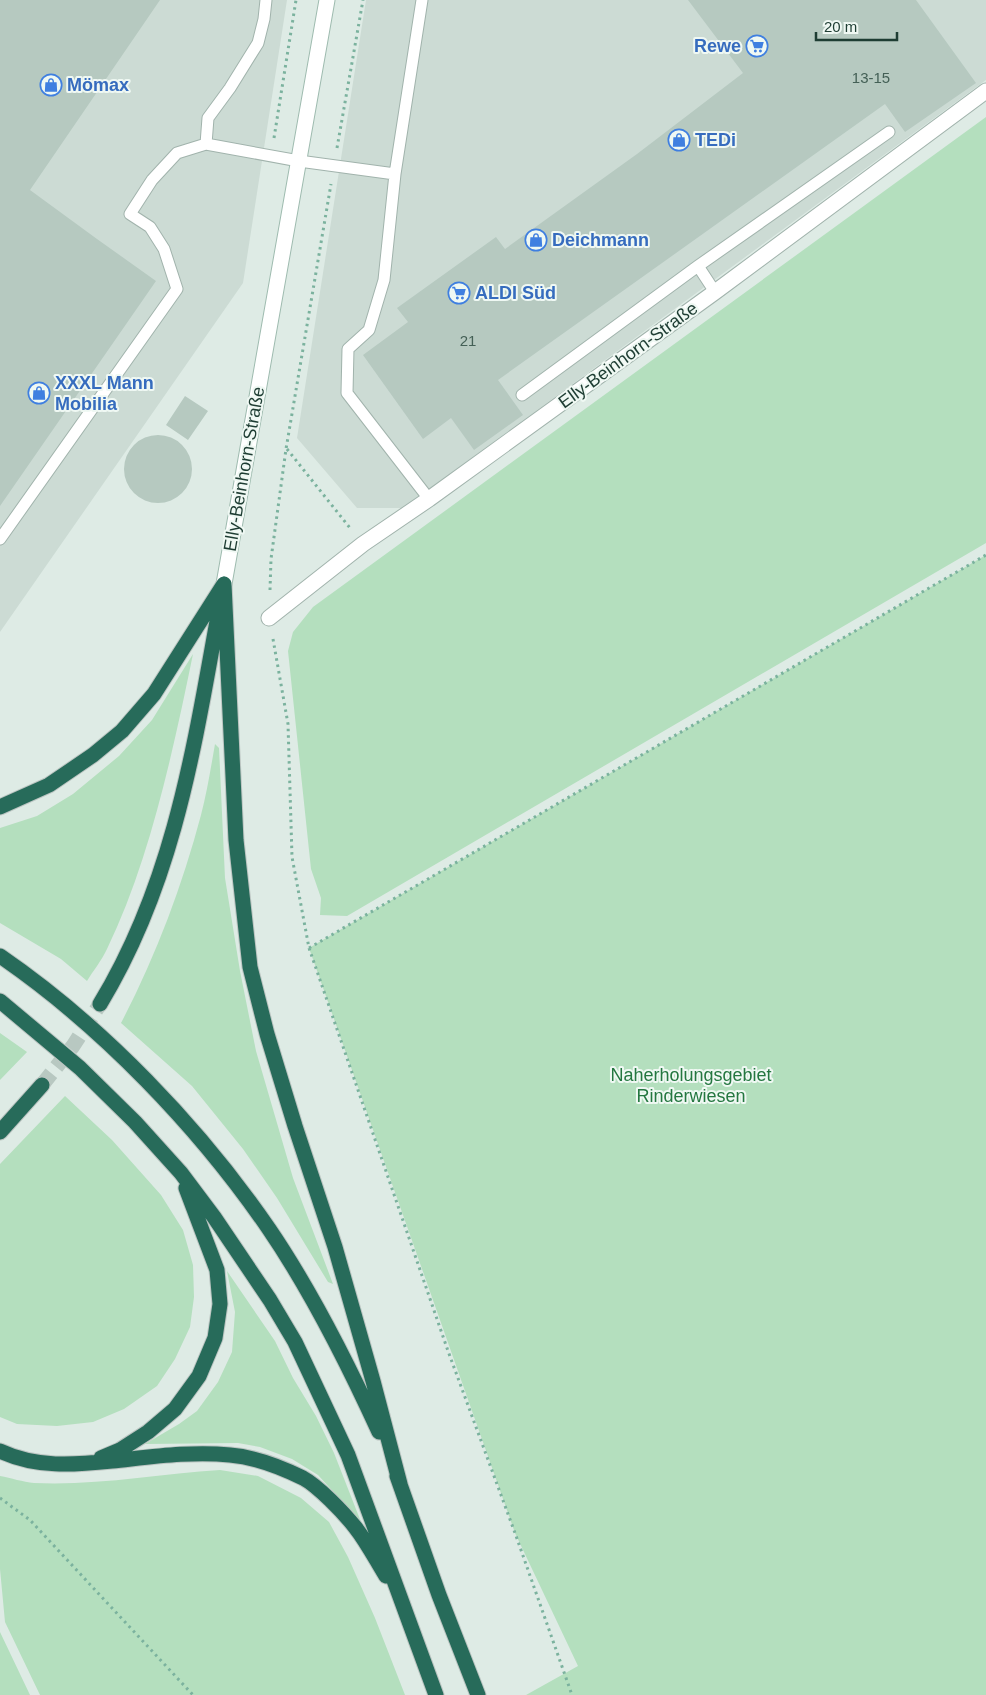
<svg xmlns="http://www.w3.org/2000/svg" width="986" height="1695" font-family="Arial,sans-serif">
	<rect width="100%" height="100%" fill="#deebe5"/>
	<!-- built -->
	<path fill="#ccdbd4" d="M0 0H287L243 283 0 632Z
		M366 0H986V80L404 508H357L297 438Z"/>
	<!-- green -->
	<path fill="#b4dfbe" d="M986 117V543L347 916 320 915 321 898 311 869 288 651 293 632 313 607Z
		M986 555V1695H526L578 1666 515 1533 309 948Z
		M193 654C173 751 150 860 107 949 102 960 93 971 87 981L61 959 0 923V828L37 816 73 794 119 756 152 720Z
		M215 744 219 748 225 878 240 971 256 1051 293 1178 333 1284 328 1282 277 1198 243 1149 192 1086 121 1023C155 958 182 887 201 815 207 792 211 767 215 744Z
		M0 1033 27 1052 0 1080Z
		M65 1096 112 1140 161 1195 183 1230 193 1265 194 1297 190 1327 175 1359 157 1386 124 1409 93 1422 57 1426 17 1424 0 1417V1164Z
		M227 1271 275 1341 293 1378 316 1416 334 1453 361 1522 318 1475 292 1459 260 1447 238 1443 145 1444 179 1424 197 1411 218 1382 232 1352 235 1312Z
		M220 1470 258 1476 301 1498 329 1522 348 1557 375 1618 405 1695H40L5 1622 0 1569V1476C11 1478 23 1482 34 1483 95 1486 159 1474 220 1470Z
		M0 1632 30 1695H0Z"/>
	<!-- building -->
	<path fill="#b6c9c0" d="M0 0H160L30 190 97 239 156 281 0 506Z
		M688 0H916L976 83 905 132 885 104 498 380 523 415 474 450 451 418 423 439 363 355 408 322 397 308 496 237 505 249 637 154 743 73Z
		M185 396 208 411 188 440 166 425Z
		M124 469a34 34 0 1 1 68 0a34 34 0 1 1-68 0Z"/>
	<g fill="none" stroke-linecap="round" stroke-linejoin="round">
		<!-- highway-tunnel -->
		<path stroke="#b8c8c1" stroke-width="15" stroke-dasharray="15 8" stroke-linecap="butt" d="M42 1085 73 1046 100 1004"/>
		<!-- lane casing -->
		<g stroke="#a1b3ac" stroke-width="13">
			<path id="lane" d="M422 0 395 174 384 280 369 330 348 349 347 393 429 499
				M206 144 208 118 230 88 258 43 264 19 266 0
				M698 266 715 292
				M522 395 698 266 889 132
				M0 539 177 289 164 249 150 227 130 214 152 180 177 153 206 144 299 161 395 174"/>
		</g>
		<!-- street casing -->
		<g stroke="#a1b3ac" stroke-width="17">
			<path id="street" d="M269 618 363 544 429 499 715 292 986 91"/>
		</g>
		<!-- secondary casing -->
		<g stroke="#9ebbaf" stroke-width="17">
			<path id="secondary" d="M224 584 327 0"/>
		</g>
		<!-- highway casing -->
		<g stroke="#bcc5c2" stroke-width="17">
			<path id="highway" d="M224 584 236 840 250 967 267 1034 295 1126 335 1247 373 1381 400 1484
				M0 807 49 785 93 755 122 731 154 694 224 584
				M0 956C102 1026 199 1127 269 1229 312 1292 347 1362 379 1432
				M0 1001 80 1068 135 1122 181 1173 214 1217 270 1300 295 1342 348 1455 436 1695
				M100 1004C174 882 194 748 219 610
				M0 1132 42 1085
				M0 1451C36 1468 74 1465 112 1461 151 1457 191 1451 230 1455 254 1457 281 1467 303 1478 318 1486 344 1513 355 1527 367 1542 376 1560 386 1576
				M101 1458 120 1450 148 1432 175 1409 199 1376 215 1338 220 1304 217 1270 186 1188
				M397 1476 439 1595 478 1695"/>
		</g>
		<!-- path -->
		<path stroke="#7bb29e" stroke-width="3" stroke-dasharray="2.5 4" stroke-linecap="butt" d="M274 138 296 0
			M337 148 363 0
			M287 449 350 528
			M270 590 271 559 286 449 331 184
			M273 639 288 724 292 857 309 948 448 1351 515 1533 572 1695
			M309 948 986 555
			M0 1498 30 1520 193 1695"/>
		<!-- lane -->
		<use href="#lane" stroke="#fff" stroke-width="11"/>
		<!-- street -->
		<use href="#street" stroke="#fff" stroke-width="15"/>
		<!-- secondary -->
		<use href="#secondary" stroke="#fff" stroke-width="15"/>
		<!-- highway -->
		<use href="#highway" stroke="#276b5a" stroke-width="15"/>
	</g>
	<!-- icons -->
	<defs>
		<g id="supermarket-ring" transform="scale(1.125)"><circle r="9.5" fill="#eff8f3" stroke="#3f7fe0" stroke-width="1.5"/><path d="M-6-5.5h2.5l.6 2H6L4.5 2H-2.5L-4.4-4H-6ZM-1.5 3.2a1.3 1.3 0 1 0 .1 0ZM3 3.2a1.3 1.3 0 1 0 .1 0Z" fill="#3f7fe0"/></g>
		<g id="shop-ring" transform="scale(1.125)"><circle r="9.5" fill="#eff8f3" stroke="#3f7fe0" stroke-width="1.5"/><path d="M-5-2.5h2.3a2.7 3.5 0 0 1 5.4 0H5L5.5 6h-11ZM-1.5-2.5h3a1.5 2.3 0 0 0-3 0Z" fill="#3f7fe0"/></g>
	</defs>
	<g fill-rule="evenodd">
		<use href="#supermarket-ring" x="757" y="46"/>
		<use href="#shop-ring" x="51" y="85"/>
		<use href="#shop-ring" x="679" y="140"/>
		<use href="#shop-ring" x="536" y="240"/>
		<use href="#supermarket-ring" x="459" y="293"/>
		<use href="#shop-ring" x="39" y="393"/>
	</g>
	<g text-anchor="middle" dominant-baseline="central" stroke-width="4" stroke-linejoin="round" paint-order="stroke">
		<!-- number labels -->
		<g font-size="15" fill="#446056">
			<text x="871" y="77">13-15</text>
			<text x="468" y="340">21</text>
		</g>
		<!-- shop labels -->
		<g font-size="18" font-weight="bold" fill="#366cbe" stroke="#eff8f3" text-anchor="start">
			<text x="741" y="46" text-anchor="end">Rewe</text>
			<text x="67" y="85">Mömax</text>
			<text x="695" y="140">TEDi</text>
			<text x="552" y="240">Deichmann</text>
			<text x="475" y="293">ALDI Süd</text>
			<text x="55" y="383">XXXL Mann<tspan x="55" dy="21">Mobilia</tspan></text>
		</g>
		<!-- street labels -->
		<g font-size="18" fill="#1e3d33" stroke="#eff8f3">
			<text transform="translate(628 355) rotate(-36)">Elly-Beinhorn-Straße</text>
			<text transform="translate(244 469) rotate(-80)">Elly-Beinhorn-Straße</text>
		</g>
		<!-- park labels -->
		<g font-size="18" fill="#247740" stroke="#eff8f3">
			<text x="691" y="1075">Naherholungsgebiet<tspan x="691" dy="21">Rinderwiesen</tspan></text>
		</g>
	</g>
	<!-- scale -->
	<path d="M816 32v8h81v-8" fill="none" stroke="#1e3d33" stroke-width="2.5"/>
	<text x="824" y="32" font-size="15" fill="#1e3d33" stroke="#eff8f3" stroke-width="4" paint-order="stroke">20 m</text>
</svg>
